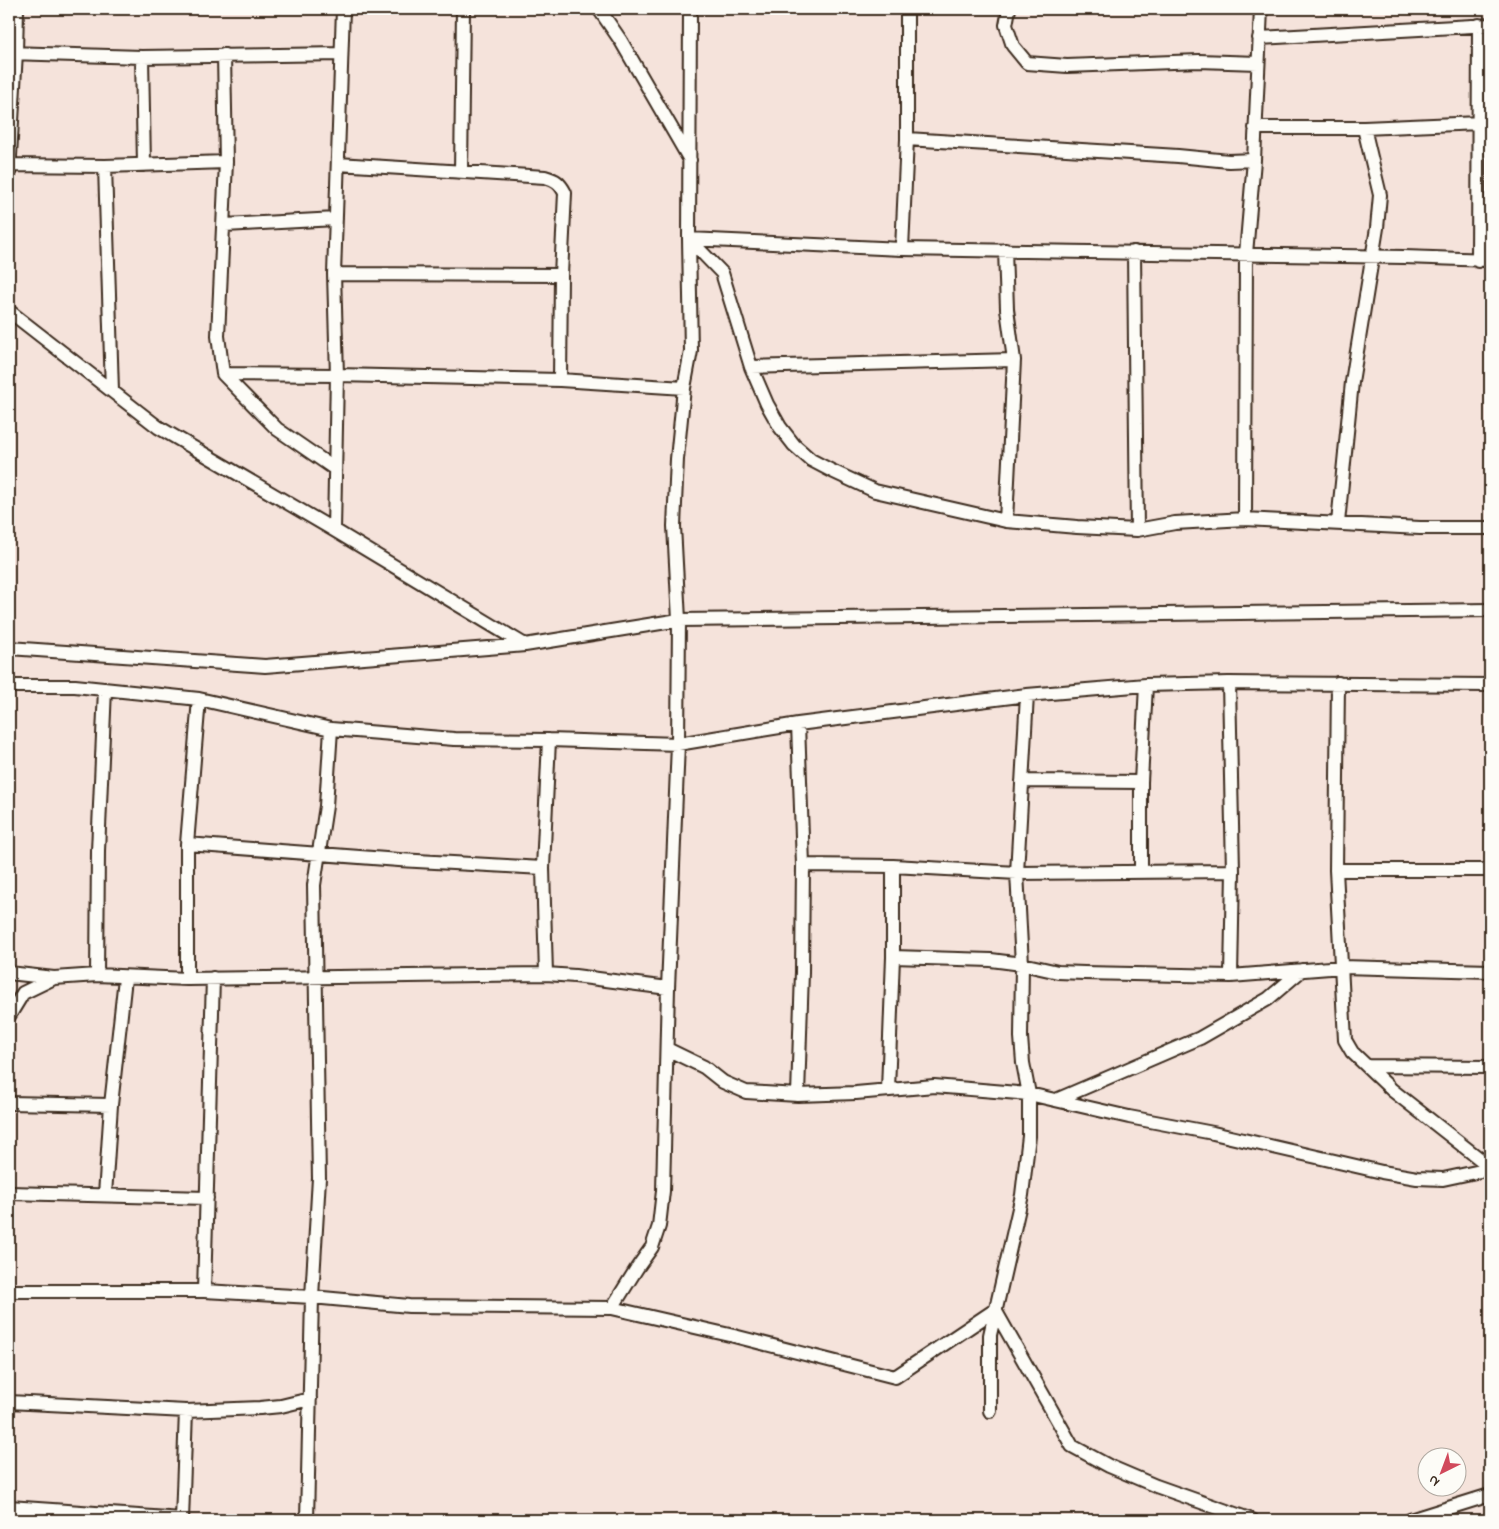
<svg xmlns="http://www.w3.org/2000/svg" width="1499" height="1529" font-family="'Indie Flower',sans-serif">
	<rect width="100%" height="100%" fill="#f5e3db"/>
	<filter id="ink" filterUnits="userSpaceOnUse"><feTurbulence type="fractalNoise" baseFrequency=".02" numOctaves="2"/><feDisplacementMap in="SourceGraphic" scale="10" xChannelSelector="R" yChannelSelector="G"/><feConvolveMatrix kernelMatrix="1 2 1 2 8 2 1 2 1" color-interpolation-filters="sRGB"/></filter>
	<g filter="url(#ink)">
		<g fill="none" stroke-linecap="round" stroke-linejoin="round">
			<!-- minor casing -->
			<g stroke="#3b2a1e" stroke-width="16">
				<path id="minor" d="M343 9 334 274 337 375 560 380 684 388
					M599 9 621 41 690 160
					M690 9 689 239 722 273 751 367 767 404 780 427 794 445 811 460 832 471 875 491 1006 521 1077 527 1137 530 1175 523 1245 519 1420 528H1490
					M1009 9 1006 25 1013 46 1027 63 1067 66 1199 61 1258 63
					M1259 38 1490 25
					M9 53 142 57 341 54
					M224 55 226 162 218 336 223 374 277 429 335 469
					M142 57 144 165
					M1255 128H1364L1479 123
					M907 139 1178 156 1229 161 1254 160
					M338 164 545 177C556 180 560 183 565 193L561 275 560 380
					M9 165 105 166 226 162
					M105 166 112 391
					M461 172 463 9
					M9 173 16 52 17 9
					M225 225 336 219
					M902 249 907 139V9
					M1005 250 1007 309 1014 360 1006 521
					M1134 252 1137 530
					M1478 261 1479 25
					M334 274 561 275
					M9 311 158 427 334 530 525 645
					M751 367 1014 360
					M223 374 337 375 334 530
					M1245 519 1246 254 1254 160 1261 9
					M1338 523 1352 382 1377 228 1380 195 1364 128
					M9 648 265 666 525 645 679 620 1490 610
					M1229 683 1233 871 1231 976
					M1338 683 1336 870 1345 1040 1352 1052 1392 1090 1490 1167
					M9 686H75L199 699 331 729 454 739 549 740 678 744 798 724 1027 695 1146 685 1229 683 1490 685
					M798 724 803 865 802 972 798 1095
					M1022 781 1141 782
					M187 844 399 860 543 868
					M803 865 893 866 1017 873 1233 871
					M1336 870H1490
					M1141 872V782L1146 685
					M893 957 991 960 1022 964 1058 972 1084 973 1231 976 1342 967 1490 971
					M9 973 54 978
					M546 974 543 868 549 740
					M97 975 98 851 105 689
					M187 979V844L199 699
					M9 1016 23 993 54 978 97 975 187 979 546 974 575 976 668 988
					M667 1049 704 1067 723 1082 746 1092 798 1095 856 1093 934 1086 1029 1094 1129 1117 1213 1133 1382 1172 1417 1178 1443 1179 1490 1169
					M1367 1066 1490 1067
					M888 1090 893 957V866
					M1056 1100 1200 1038 1268 999 1302 970
					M9 1103 111 1105
					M9 1193 207 1198
					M105 1195 111 1105 125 978
					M9 1291H204L312 1297
					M204 1291 213 978
					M312 1297 409 1306 612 1308 734 1336 895 1377 995 1310 1072 1446 1109 1466 1156 1486 1252 1520
					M612 1308 637 1268 652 1247 659 1226 663 1191 668 988 678 744 679 620 674 526 677 459 684 388 691 351 689 239 902 249 1404 257 1490 260
					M9 1402 186 1411 260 1408 281 1406 310 1399
					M990 1411V1335L1022 1195 1029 1136V1094L1023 1063 1021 1037 1022 964 1017 873 1027 695
					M9 1507 182 1519
					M182 1520 186 1411
					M307 1520 312 1297 319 1178 314 885 326 806 331 729
					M1410 1520 1490 1495"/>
			</g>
			<!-- minor -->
			<use href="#minor" stroke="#fdfcf7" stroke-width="12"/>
		</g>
	</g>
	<!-- margin -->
	<rect width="1499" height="1529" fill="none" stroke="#fdfcf7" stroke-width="30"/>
	<rect x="15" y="15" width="1469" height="1499" fill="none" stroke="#3b2a1e" stroke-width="2" filter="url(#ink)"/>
	<!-- north arrow -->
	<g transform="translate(1442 1472) rotate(222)"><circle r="24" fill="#fdfcf7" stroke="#afa8a0"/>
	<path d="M0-4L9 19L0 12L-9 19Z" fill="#d1495b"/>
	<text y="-8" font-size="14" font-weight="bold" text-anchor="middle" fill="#3b2a1e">N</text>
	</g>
</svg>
